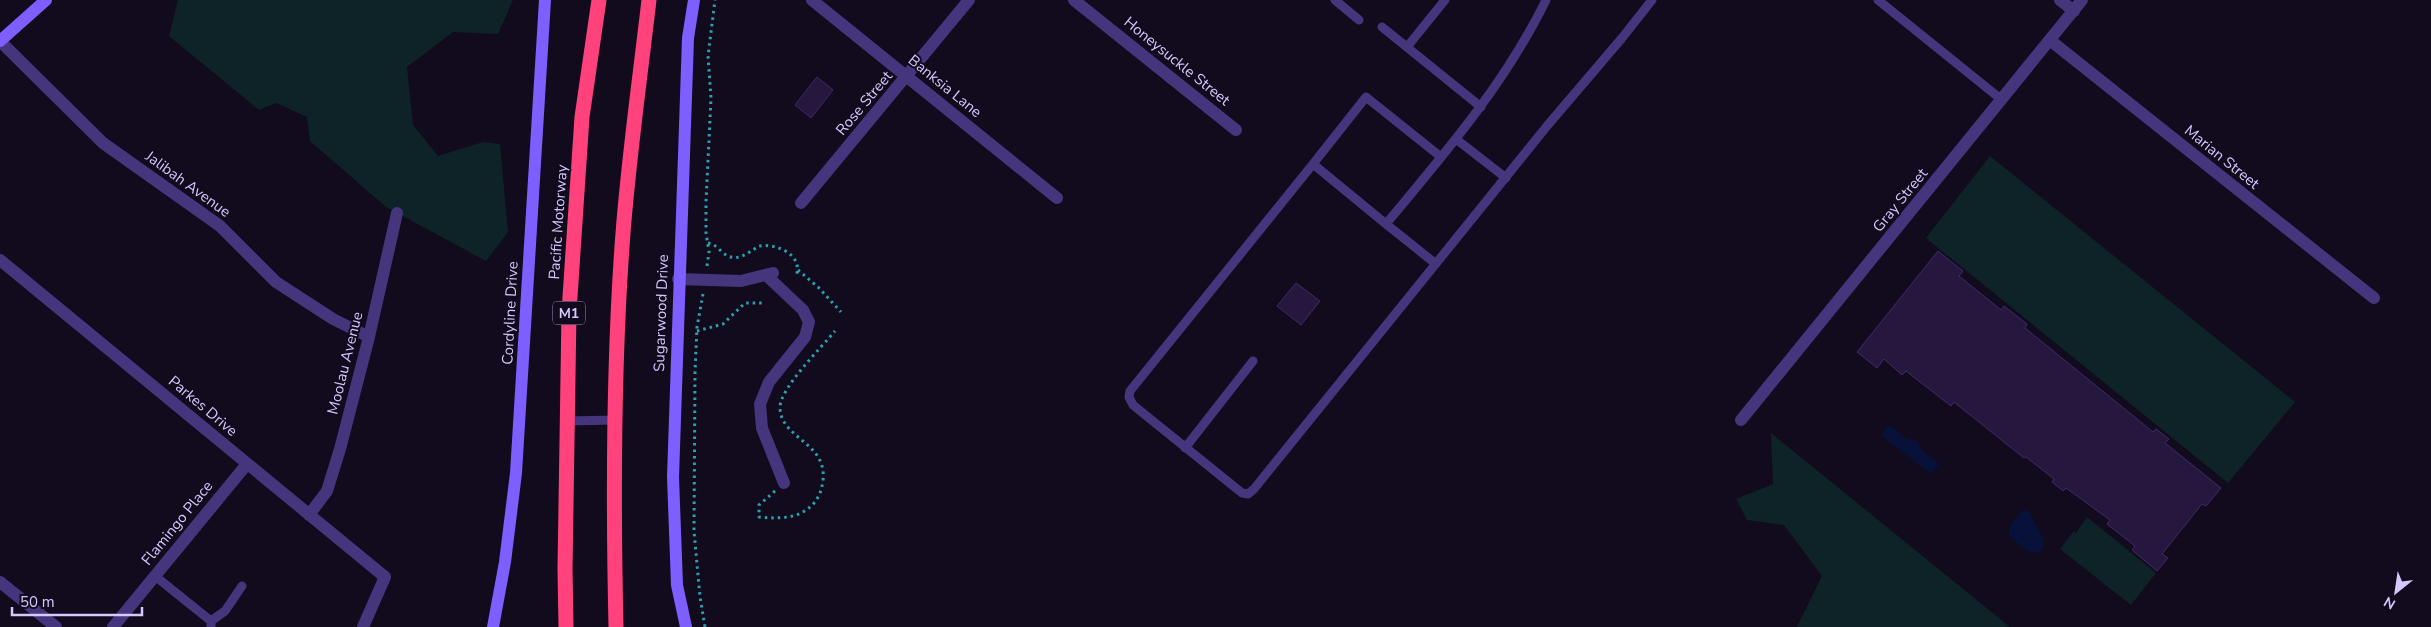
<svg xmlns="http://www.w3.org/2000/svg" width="2431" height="627" font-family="'Nunito Sans',sans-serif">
	<rect width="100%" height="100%" fill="#110b1d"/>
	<!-- green -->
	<path fill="#0e2327" d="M178 0H513L498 34 453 32 407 67 413 125 438 156 483 142 500 144 508 232 486 261 386 207 310 141 307 117 276 103 259 110 169 36Z
		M1990 156 2295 402 2228 483 1926 238Z
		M1771 433 2010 627H1797L1822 576 1784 525 1747 520 1736 499 1773 484Z
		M2087 517 2156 573 2131 605 2060 549 2074 531 2076 533Z"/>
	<!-- water -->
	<path fill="#081139" d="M1889 424 1905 438 1917 441 1923 451 1939 464 1931 474 1881 435Z
		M2026 510 2031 513C2034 530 2053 539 2039 553L2027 551 2009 536 2010 526 2022 511Z"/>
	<!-- building -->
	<path fill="#26173e" stroke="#41296a" d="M817 77 833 90 811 118 795 105Z
		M1938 251 1963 271 1959 276 2001 310 2004 306 2027 324 2025 328 2153 432 2156 429 2169 439 2165 443 2221 488 2206 506 2202 504 2162 554 2168 558 2157 571 2132 550 2135 546 2107 524 2110 520 2066 488 2063 491 2052 482 2054 479 2026 457 2024 458 1954 402 1951 406 1906 371 1902 375 1884 359 1877 368 1857 352Z
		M1296 283 1320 301 1301 325 1277 306Z"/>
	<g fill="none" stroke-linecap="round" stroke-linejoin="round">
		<!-- path -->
		<path stroke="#2ba0af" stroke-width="3" stroke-dasharray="2.5 4" stroke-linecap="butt" d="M708 243C714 244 718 248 722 252 736 264 746 254 759 246 775 243 804 254 796 276
			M707 266 709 252 706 233V202L711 98 708 56 715 0
			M798 270 819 288 841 312
			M703 294 697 327 695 372 694 531 700 597 705 627
			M697 331 723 324 745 303H765
			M775 491 759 505V517C780 519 801 519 815 502 820 495 822 488 823 480 827 442 781 439 780 408 779 389 822 347 835 331"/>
		<!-- lane -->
		<path stroke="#44357d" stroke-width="9" d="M1335 0 1359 20
			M1546 0C1505 84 1445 153 1386 224L1313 164 1130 391 1129 397 1133 405 1242 493 1248 494 1254 489 1547 126 1622 38 1652 0
			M1878 0 2002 100
			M1382 27 1481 107
			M1407 47 1445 0
			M1456 139 1506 178
			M1313 164 1366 97 1441 157
			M1386 224 1436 264
			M567 421 616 420
			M1185 448 1253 361
			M155 576 211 621V627
			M211 621 225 611 242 586"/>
		<!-- street -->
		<path stroke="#44357d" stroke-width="12" d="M812 0 1057 198
			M1074 0 1236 130
			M2060 0 2074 11
			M0 41 103 143 220 226 276 282 333 319 369 337
			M2051 41 2374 298
			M801 203 969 0
			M0 260 385 577 363 627
			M766 275 803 310 809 322 805 337 769 382 760 404 762 428 784 483
			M678 279 741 281 773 273
			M1741 420 2082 0
			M309 515 327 491 340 449 369 337 397 213
			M0 582 56 627
			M113 627 247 464"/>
		<!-- secondary -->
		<path stroke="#7e5eff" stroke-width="12" d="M0 41 46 0
			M493 627 505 562 516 473 545 0
			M686 627 677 585 673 477 688 38 694 0"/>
		<!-- highway -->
		<path stroke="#ff427c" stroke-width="15" d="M566 627 565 569 569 312 582 117 599 0
			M616 627C613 496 613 364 623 233 629 155 640 78 649 0"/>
	</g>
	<g text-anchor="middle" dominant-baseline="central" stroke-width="4" stroke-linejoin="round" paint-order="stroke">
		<!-- shield labels -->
		<rect fill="#110b1d" stroke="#9c8fbb" stroke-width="1" x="553" y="301.5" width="32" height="23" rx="4"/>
		<g font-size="14" font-weight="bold" fill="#d7c7ff">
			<text x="569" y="313">M1</text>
		</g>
		<!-- street labels -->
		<g font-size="15" fill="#d7c7ff" stroke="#110b1d">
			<text transform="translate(1177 61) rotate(39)">Honeysuckle Street</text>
			<text transform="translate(945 86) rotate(39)">Banksia Lane</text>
			<text transform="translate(864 103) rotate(-50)">Rose Street</text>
			<text transform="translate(2222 157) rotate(39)">Marian Street</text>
			<text transform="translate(188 184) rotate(36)">Jalibah Avenue</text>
			<text transform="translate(1900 200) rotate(-51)">Gray Street</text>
			<text transform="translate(558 222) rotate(-86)">Pacific Motorway</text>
			<text transform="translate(510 313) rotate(-87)">Cordyline Drive</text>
			<text transform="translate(661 313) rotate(-88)">Sugarwood Drive</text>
			<text transform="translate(345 363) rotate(-76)">Moolau Avenue</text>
			<text transform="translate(203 406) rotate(40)">Parkes Drive</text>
			<text transform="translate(177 523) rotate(-51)">Flamingo Place</text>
		</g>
	</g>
	<!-- north arrow -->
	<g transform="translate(2396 592) rotate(210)" stroke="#110b1d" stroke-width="4" paint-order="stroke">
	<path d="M0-4L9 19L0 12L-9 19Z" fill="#d7c7ff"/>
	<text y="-8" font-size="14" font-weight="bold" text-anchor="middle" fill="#d7c7ff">N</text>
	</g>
	<!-- scale -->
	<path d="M12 607v8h130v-8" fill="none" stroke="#d7c7ff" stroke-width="2.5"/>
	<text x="20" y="607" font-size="15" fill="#d7c7ff" stroke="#110b1d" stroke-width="4" paint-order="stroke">50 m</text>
</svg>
